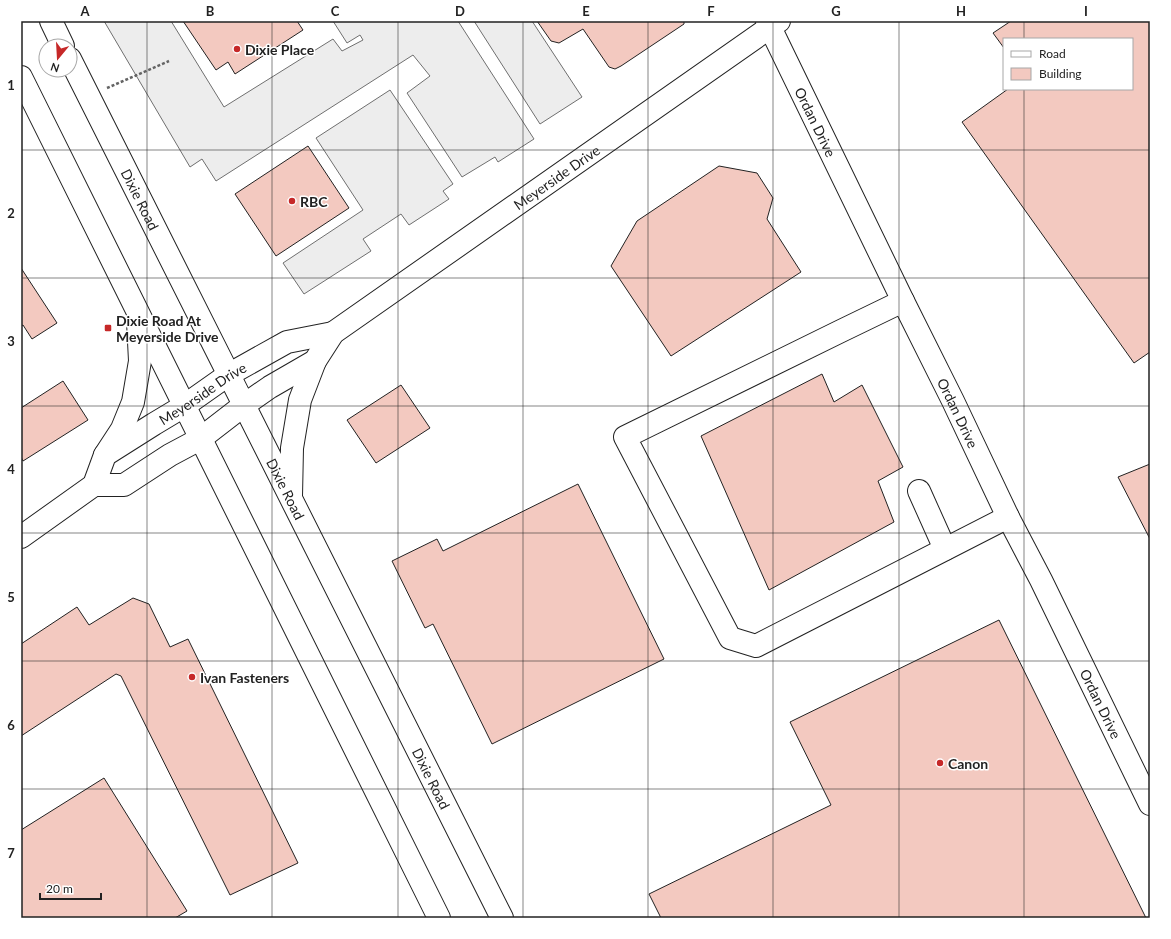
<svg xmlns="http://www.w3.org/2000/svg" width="1171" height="939" font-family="Lato,sans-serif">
	<rect width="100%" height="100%" fill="#fff"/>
	<!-- parking -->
	<path fill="#ededed" stroke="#6f6f6f" d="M104 21H171L224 107 333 39 342 51 363 40 360 35 347 43 333 21H458L534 139 498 162 495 157 462 177 407 93 430 76 413 55 216 181 202 159 190 167Z
		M474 21H532L582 97 540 124Z
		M390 90 453 184 443 191 449 199 409 225 401 214 363 239 371 251 304 294 283 263 363 210 316 138Z"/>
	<!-- building -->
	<path fill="#f3c9c0" stroke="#222" d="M183 21H297L303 30 235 74 228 62 216 70Z
		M537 21H684V24L621 66 615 69 609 67 583 29 559 43 551 41Z
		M1011 21H1150V352L1134 363 962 122 1008 89H1132V39H1004V48L993 33Z
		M308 146 349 208 276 256 235 194Z
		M719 166 757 173 773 198 767 219 801 272 671 356 611 266 637 221Z
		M21 268 57 323 32 339 23 325 21 326Z
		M822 374 834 402 862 385 903 467 878 481 894 522 769 590 701 436Z
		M63 381 88 420 23 461 21 457V408Z
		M401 385 430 428 376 463 347 420Z
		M1150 464V539L1118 477Z
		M578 484 664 659 492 744 433 624 425 628 392 561 437 539 443 551Z
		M133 598 149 604 170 647 188 639 298 863 230 895 121 676 116 674 21 736V644L77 607 89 625Z
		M999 620 1146 918H661L649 894 831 805 790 722Z
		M104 778 187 911 175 918H21V830Z"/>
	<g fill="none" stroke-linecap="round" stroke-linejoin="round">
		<!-- minor casing -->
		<g stroke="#222" stroke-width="24">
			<g id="minor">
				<path id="s1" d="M767 21 903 301 953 401 1008 517 1041 580 1150 804"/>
				<path d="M903 301 841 331 625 437 730 638 756 646 1008 517"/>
				<path id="s2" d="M94 485H124L170 455 200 439 244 405 270 387 315 361 333 333 779 21"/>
				<path d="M919 491 945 549"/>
				<path id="s3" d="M21 537 94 485 105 455 154 424 184 406 228 375 287 342 333 333"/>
			</g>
		</g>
		<!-- major casing -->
		<g stroke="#222" stroke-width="24">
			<g id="major">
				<path d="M51 21 63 46"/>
				<path id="s4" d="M70 59 502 918"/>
				<path d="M21 77 439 918"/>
				<path d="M105 455 122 429 133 402 140 361 138 322"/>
				<path d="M291 496 292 448 300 400 315 361"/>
			</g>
		</g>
		<!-- path -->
		<path stroke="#646464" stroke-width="2.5" stroke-dasharray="3 2" stroke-linecap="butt" d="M107 88 169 61"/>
		<!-- minor -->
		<use href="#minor" stroke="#fff" stroke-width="22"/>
		<!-- major -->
		<use href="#major" stroke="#fff" stroke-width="22"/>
	</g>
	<!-- grid -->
	<path fill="none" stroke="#222" stroke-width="1" stroke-opacity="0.55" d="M147 21V918M272 21V918M398 21V918M523 21V918M648 21V918M773 21V918M899 21V918M1024 21V39M1024 89V918M21 150H1150M21 278H1150M21 406H1150M21 533H1150M21 661H1150M21 789H1150"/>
	<!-- markers -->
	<g fill="#c62828" stroke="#fff" stroke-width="1.5">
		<circle cx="237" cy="49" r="4"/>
		<circle cx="292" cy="201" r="4"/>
		<rect x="104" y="324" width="8" height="8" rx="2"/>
		<circle cx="192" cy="677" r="4"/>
		<circle cx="940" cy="763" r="4"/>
	</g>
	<g text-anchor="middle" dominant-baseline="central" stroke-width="3" stroke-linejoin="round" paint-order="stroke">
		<!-- poi labels -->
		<g font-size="14" font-weight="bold" fill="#222" stroke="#fff" text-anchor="start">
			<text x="245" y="49">Dixie Place</text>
			<text x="300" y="201">RBC</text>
			<text x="116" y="320">Dixie Road At<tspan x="116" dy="16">Meyerside Drive</tspan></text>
			<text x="200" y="677">Ivan Fasteners</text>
			<text x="948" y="763">Canon</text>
		</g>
		<!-- street labels -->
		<g font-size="14" fill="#222" stroke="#fff">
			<text stroke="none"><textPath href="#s1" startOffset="112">Ordan Drive</textPath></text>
			<text stroke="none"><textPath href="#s2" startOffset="564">Meyerside Drive</textPath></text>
			<text stroke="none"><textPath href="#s4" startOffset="157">Dixie Road</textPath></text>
			<text stroke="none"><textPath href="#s3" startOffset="237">Meyerside Drive</textPath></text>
			<text stroke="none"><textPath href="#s1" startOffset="436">Ordan Drive</textPath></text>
			<text stroke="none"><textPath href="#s4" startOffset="481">Dixie Road</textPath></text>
			<text stroke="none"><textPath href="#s1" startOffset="760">Ordan Drive</textPath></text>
			<text stroke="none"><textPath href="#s4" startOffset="805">Dixie Road</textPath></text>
		</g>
	</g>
	<!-- border -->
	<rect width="1171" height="939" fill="none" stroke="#ffffff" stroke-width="44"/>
	<!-- legend -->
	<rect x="1003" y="38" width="130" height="52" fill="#ffffff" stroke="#a7a7a7"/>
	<rect x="1011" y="51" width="20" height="6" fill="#ffffff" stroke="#a7a7a7"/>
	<text x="1039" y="58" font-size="12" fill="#222222">Road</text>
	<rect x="1011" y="68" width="20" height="12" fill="#f3c9c0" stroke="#a7a7a7"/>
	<text x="1039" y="78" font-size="12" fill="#222222">Building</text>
	<!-- north arrow -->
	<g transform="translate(58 58) rotate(198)"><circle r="19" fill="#ffffff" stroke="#a7a7a7"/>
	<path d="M0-3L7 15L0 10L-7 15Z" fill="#c62828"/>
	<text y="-6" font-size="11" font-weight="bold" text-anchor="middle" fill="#222222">N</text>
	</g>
	<!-- scale -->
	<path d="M40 893v6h61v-6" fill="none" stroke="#222222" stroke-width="2"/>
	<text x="46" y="893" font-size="12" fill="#222222" stroke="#ffffff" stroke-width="3" paint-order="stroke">20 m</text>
	<rect x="22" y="22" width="1127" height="895" fill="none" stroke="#222" stroke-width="1.5"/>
	<g font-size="13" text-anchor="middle" font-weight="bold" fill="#222">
		<text x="85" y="16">A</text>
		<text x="210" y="16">B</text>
		<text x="335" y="16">C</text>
		<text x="460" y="16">D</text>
		<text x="586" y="16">E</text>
		<text x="711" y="16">F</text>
		<text x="836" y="16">G</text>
		<text x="961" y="16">H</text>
		<text x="1086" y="16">I</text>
		<text x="11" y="90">1</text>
		<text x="11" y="218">2</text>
		<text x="11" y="346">3</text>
		<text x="11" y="474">4</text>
		<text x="11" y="602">5</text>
		<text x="11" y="730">6</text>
		<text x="11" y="858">7</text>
	</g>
</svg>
